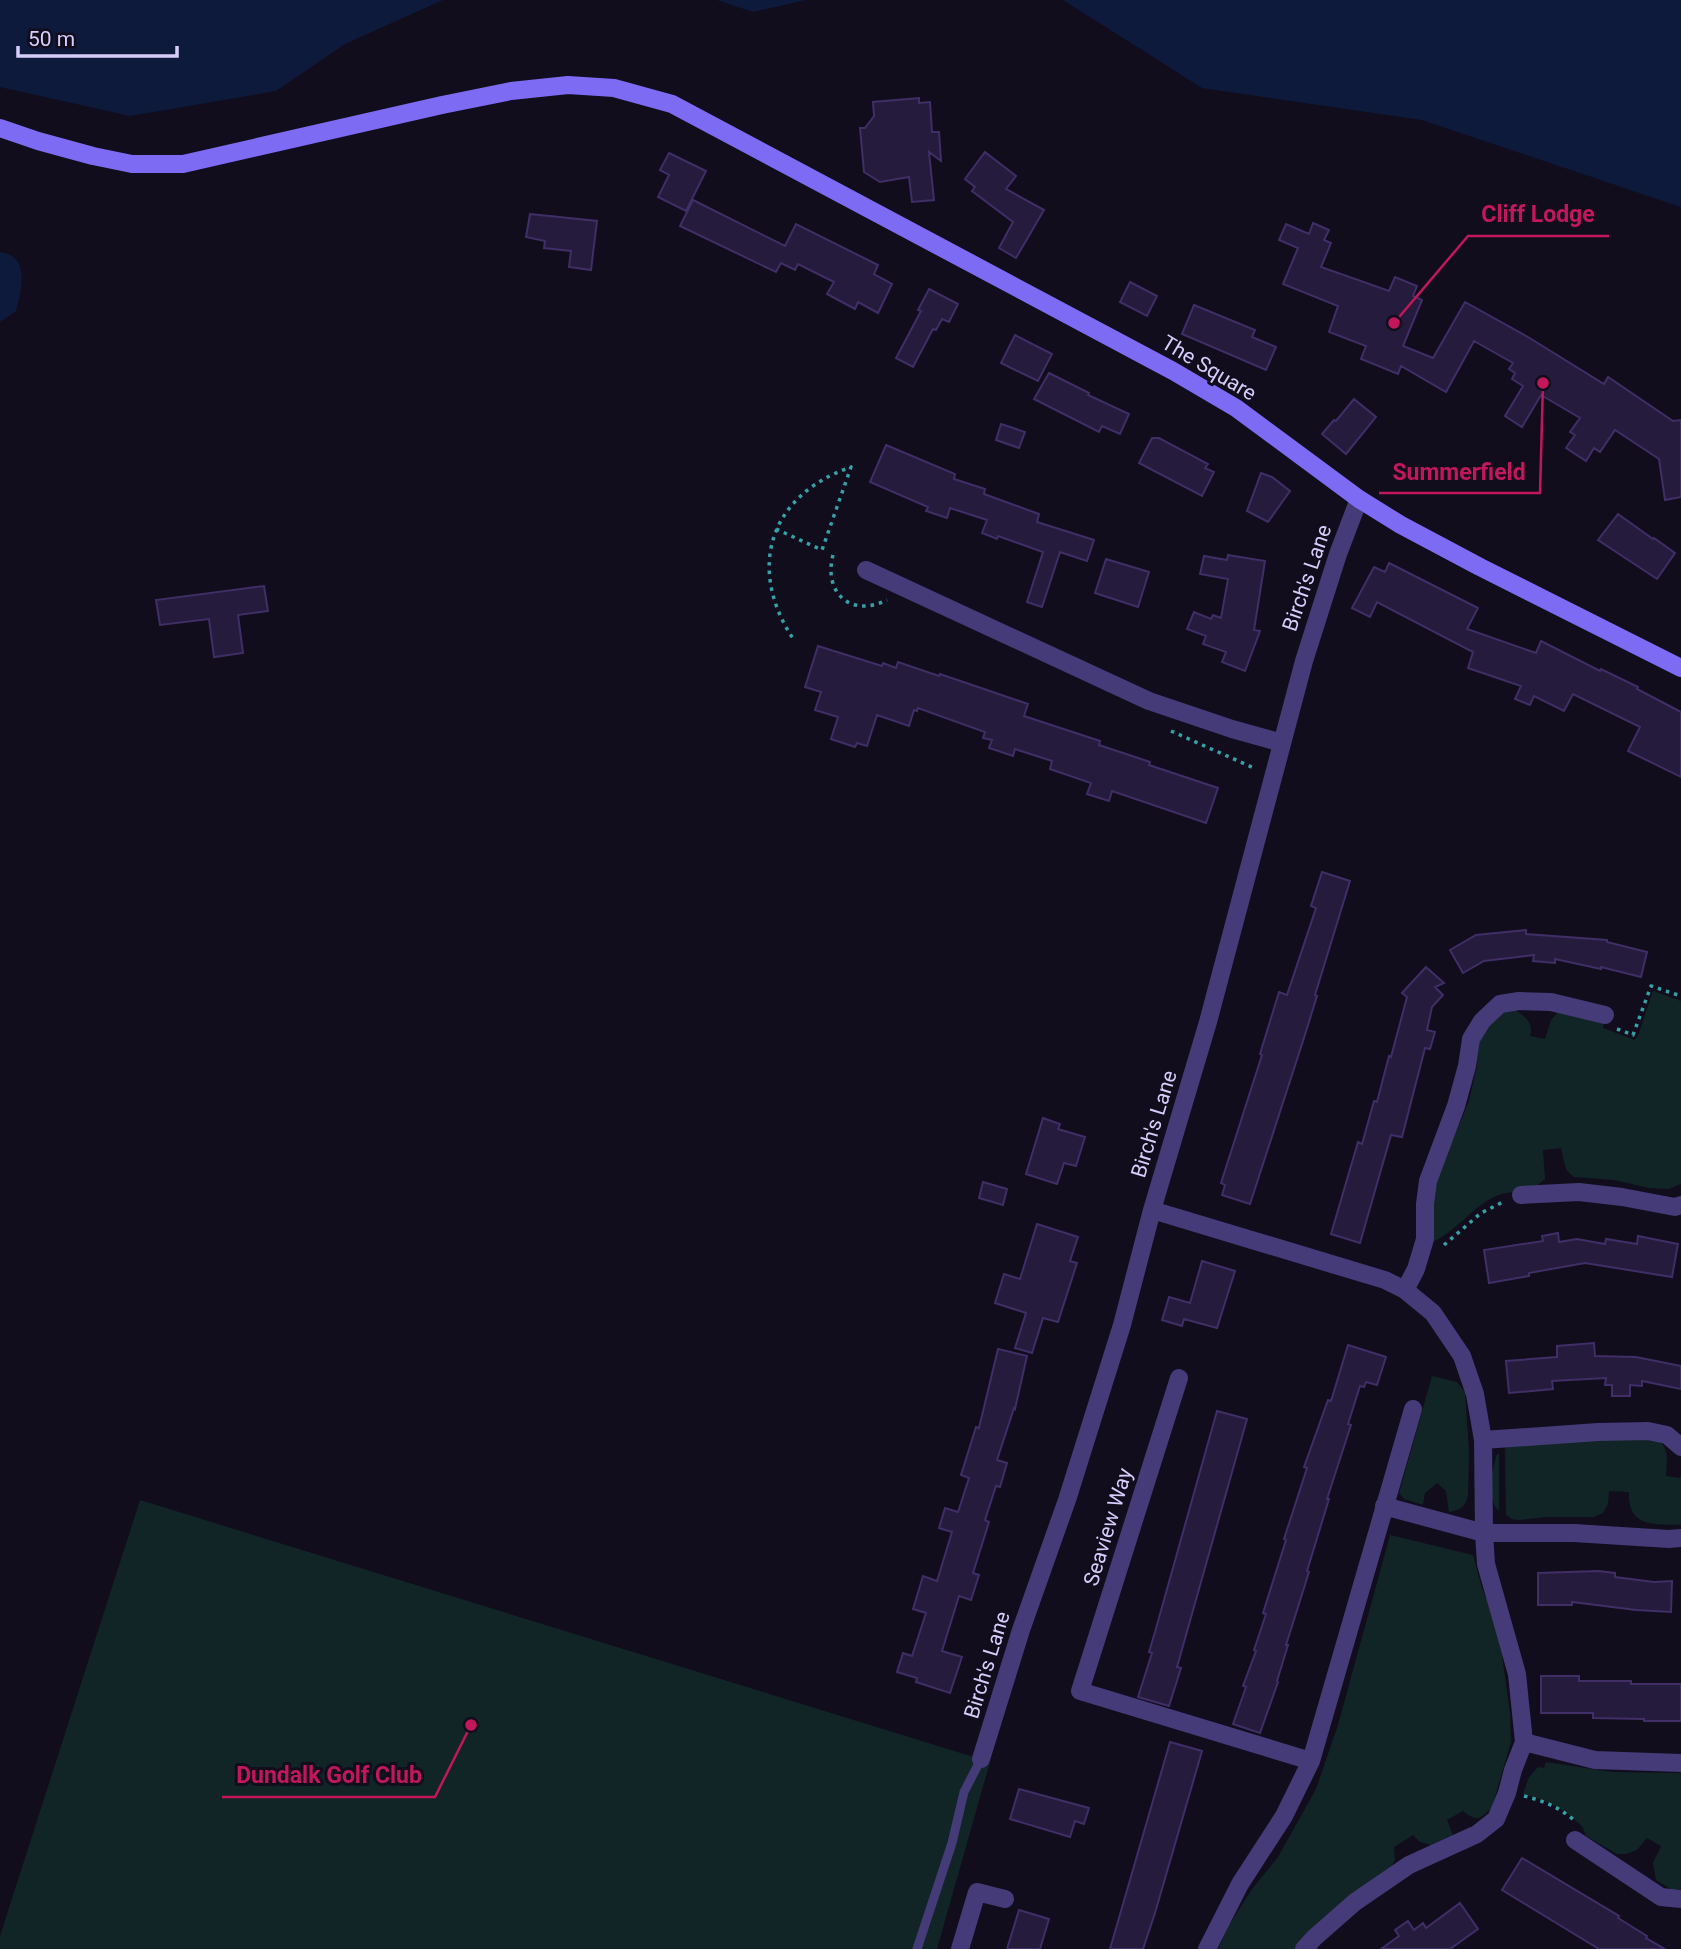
<svg xmlns="http://www.w3.org/2000/svg" width="1681" height="1949" font-family="Roboto,sans-serif">
	<rect width="100%" height="100%" fill="#110d1d"/>
	<!-- green -->
	<path fill="#112526" d="M1653 991 1681 1001V1184L1669 1189 1649 1188 1614 1180 1574 1177 1568 1172 1565 1166 1561 1148 1543 1150 1545 1179C1541 1182 1536 1187 1532 1189 1520 1193 1506 1191 1494 1197 1471 1208 1456 1232 1432 1242L1431 1208 1435 1182 1469 1101 1477 1066 1478 1039 1500 1012 1514 1009C1524 1016 1534 1022 1530 1036L1545 1039 1551 1020 1558 1012 1604 1020 1603 1028 1635 1040 1638 1036Z
		M1432 1376 1457 1382 1465 1392 1469 1451 1468 1495C1466 1507 1460 1510 1449 1512L1446 1491 1437 1483 1425 1493 1423 1505 1404 1499 1399 1493Z
		M1655 1437C1670 1448 1667 1459 1666 1476L1680 1478 1681 1476V1525C1655 1524 1627 1528 1629 1492L1609 1491 1608 1504 1603 1513 1594 1517H1547L1518 1520 1512 1519 1506 1515 1505 1445Z
		M1497 1454H1499V1511C1485 1498 1492 1471 1497 1454Z
		M140 1500 990 1762 937 1949H0V1936Z
		M1390 1535 1473 1555 1482 1588 1495 1620 1502 1655 1510 1713 1511 1742 1492 1807C1480 1820 1477 1822 1463 1811L1447 1820 1453 1835 1431 1845 1420 1842 1413 1835 1394 1847 1395 1860 1391 1867 1317 1926 1295 1949H1218L1228 1927 1252 1889 1278 1857 1316 1789 1338 1725Z
		M1546 1762 1612 1772 1681 1773V1889L1672 1890 1656 1880 1653 1863 1661 1846 1647 1838 1637 1850 1626 1854H1617L1586 1836 1582 1826 1564 1811 1543 1800 1523 1794 1529 1777 1538 1767 1544 1768Z"/>
	<!-- water -->
	<path fill="#0e1a3b" d="M0 0H443L345 44 276 91 130 116 0 87Z
		M717 0H806L753 12Z
		M1063 0H1681V207L1422 120 1202 88Z
		M0 252C31 256 21 291 16 311L0 322Z"/>
	<!-- building -->
	<path fill="#251b3c" stroke="#402e67" stroke-width="2" d="M919 98V103L930 102 932 132H939L941 161 929 152 934 200 912 202 909 177 880 182 864 172 860 128H865L874 116 873 102Z
		M985 152 1016 176 1006 189 1044 210 1016 258 999 248 1013 222 972 191 975 187 965 179Z
		M669 153 706 171 686 211 658 197 669 175 660 170Z
		M693 200 785 246 796 224 878 265 874 274 892 284 878 313 858 302 855 309 827 294 834 282 798 264 795 270 781 263 776 272 680 226Z
		M530 214 597 221 591 270 569 267 571 251 544 248 545 241 526 237Z
		M1313 223 1329 230 1324 240 1331 243 1321 267 1389 291 1395 277 1417 286 1413 296 1422 300 1403 346 1433 358 1465 302 1528 337 1604 384 1608 377 1673 421 1681 420V497L1665 500 1659 459 1615 430 1600 452 1594 448 1586 461 1566 448 1575 435 1570 432 1580 418 1541 395 1522 427 1505 416 1523 386 1512 379 1515 373 1509 369 1513 363 1474 341 1446 392 1401 366 1398 374 1361 359 1366 346 1329 332 1338 306 1283 284 1298 248 1279 240 1286 224 1309 234Z
		M1130 282 1157 296 1147 316 1120 302Z
		M929 289 958 304 949 322 942 319 936 330 933 329 913 367 896 358 921 311 918 310Z
		M1194 305 1255 330 1252 337 1276 347 1266 370 1182 334Z
		M1015 335 1052 354 1038 381 1001 363Z
		M1049 373 1089 393 1088 395 1129 414 1120 434 1102 426 1099 432 1034 399Z
		M1354 399 1376 417 1346 454 1322 434 1334 420 1336 421Z
		M1001 424 1025 432 1019 448 996 440Z
		M1152 438H1159L1208 464 1205 468 1214 472 1202 496 1139 463Z
		M886 445 955 474 954 479 985 489 984 494 1039 514 1037 522 1094 540 1087 561 1060 552 1042 607 1027 602 1043 552 998 536 997 539 982 533 987 520 950 508 947 518 926 511 928 507 870 482Z
		M1261 473 1272 477 1290 491 1268 522 1247 511Z
		M1618 514 1653 539 1654 538 1675 553 1657 579 1598 540Z
		M1228 555 1265 561 1254 630 1260 631 1245 671 1222 662 1226 652 1203 644 1206 636 1187 629 1194 612 1211 619 1213 615 1221 618 1228 579 1200 574 1204 556 1227 560Z
		M1106 559 1149 572 1138 607 1095 593Z
		M1389 563 1478 608 1467 629 1536 653 1541 641 1600 671 1601 669 1638 687 1637 689 1681 712V777L1628 751 1640 727 1573 694 1564 711 1534 696 1530 705 1515 699 1521 686 1468 668 1473 652 1377 602 1370 617 1352 608 1374 567 1385 572Z
		M264 586 268 611 238 615 243 653 214 657 209 619 160 625 156 600Z
		M818 646 882 666 883 663 896 668 898 662 939 676 940 674 1028 704 1024 716 1100 741 1099 745 1150 762 1149 765 1218 788 1206 823 1112 791 1109 801 1087 794 1091 783 1050 769 1052 761 1015 749 1013 756 989 748 992 740 983 738 985 732 918 708 917 711 914 710 909 726 877 715 867 746 857 743 855 747 831 739 838 717 815 710 821 692 805 687Z
		M1322 872 1350 881 1315 995 1317 996 1303 1041 1250 1204 1222 1195 1225 1185 1221 1183 1262 1055 1260 1054 1279 992 1287 995 1316 908 1311 906Z
		M1526 930V934L1607 940V942L1647 952 1641 977 1601 967V969L1555 959V963L1533 961 1534 955 1484 961 1463 973 1450 950 1476 935Z
		M1426 967 1444 983 1435 987 1443 995 1432 1007 1427 1030 1435 1032 1430 1049 1425 1048 1402 1137 1391 1135 1360 1243 1331 1234 1358 1142 1362 1144 1374 1101 1377 1102 1389 1056 1391 1057 1407 997 1402 993Z
		M1043 1118 1060 1124 1058 1129 1085 1137 1076 1166 1064 1163 1057 1184 1026 1174Z
		M983 1182 1007 1189 1003 1205 979 1198Z
		M1037 1224 1078 1237 1070 1261 1077 1263 1058 1322 1043 1318 1032 1353 1015 1348 1026 1313 995 1303 1004 1274 1020 1279Z
		M1558 1233 1559 1242 1577 1239 1605 1244 1606 1239 1637 1244 1638 1236 1678 1244 1672 1277 1585 1263 1529 1273V1276L1489 1283 1484 1250 1543 1241 1542 1236Z
		M1202 1261 1235 1271 1217 1328 1184 1319 1182 1326 1162 1320 1169 1297 1190 1303Z
		M1594 1343 1595 1356 1636 1357 1681 1366V1389L1642 1381V1386L1630 1385V1396H1612V1385H1605L1606 1378 1552 1381 1553 1389 1509 1393 1506 1361 1557 1357V1346Z
		M1348 1345 1386 1357 1377 1385 1366 1382 1364 1387 1360 1386 1348 1424 1351 1425 1327 1499H1329L1307 1571 1309 1572 1286 1645H1288L1277 1681 1278 1682 1260 1733 1233 1724 1246 1687 1243 1686 1256 1651 1254 1650 1266 1614 1263 1613 1286 1540 1284 1539 1307 1468 1304 1467 1328 1400 1331 1401Z
		M998 1349 1027 1356 1015 1409 1014 1408 997 1460 1007 1463 1000 1487 996 1486 985 1520 989 1522 973 1573 979 1575 971 1600 959 1596 942 1651 962 1657 950 1693 916 1682 917 1678 897 1672 903 1653 912 1656 926 1613 913 1609 923 1576 937 1581 952 1532 939 1528 945 1508 958 1512 969 1478 961 1475 976 1427 979 1428Z
		M1217 1411 1247 1419 1177 1667 1181 1668 1169 1706 1138 1697 1152 1653 1149 1652 1155 1632Z
		M1598 1571 1615 1573V1577L1654 1582 1672 1581 1671 1612 1636 1610 1572 1602V1605H1538V1573Z
		M1541 1676H1579V1681H1631V1684H1681V1721H1644V1719L1593 1718V1713H1541Z
		M1170 1742 1202 1751 1155 1913 1143 1949H1110Z
		M1019 1789 1089 1808 1084 1824 1075 1821 1070 1837 1010 1819Z
		M1522 1858 1619 1916 1618 1918 1647 1936 1646 1938 1665 1949H1599L1502 1890Z
		M1460 1903 1478 1929 1450 1949H1381L1399 1936 1395 1930 1408 1921 1414 1930 1423 1923 1426 1928Z
		M1019 1910 1049 1919 1040 1949H1007Z"/>
	<g fill="none" stroke-linecap="round" stroke-linejoin="round">
		<!-- path -->
		<path stroke="#36a1a6" stroke-width="3.5" stroke-dasharray="3.5 5" stroke-linecap="butt" d="M776 529 822 550 851 467C769 495 746 569 794 640
			M833 555C823 593 851 618 887 600
			M1171 731 1254 768
			M1617 1029 1633 1035 1651 986 1681 996
			M1444 1245 1481 1213 1505 1201
			M1524 1796C1544 1801 1561 1808 1576 1822"/>
		<!-- service -->
		<path stroke="#443b78" stroke-width="9" d="M917 1949 952 1843 964 1792 981 1759"/>
		<!-- minor -->
		<path stroke="#443b78" stroke-width="18" d="M866 570 1149 701 1232 729 1282 743
			M1521 1195 1579 1192 1622 1197 1675 1207 1681 1205
			M1152 1210 1385 1280 1405 1290 1433 1313 1462 1356 1475 1394 1483 1440 1484 1533 1486 1564 1517 1674 1524 1742 1513 1770 1507 1793 1496 1819 1477 1834 1409 1865 1355 1902 1314 1938 1304 1949
			M1405 1290 1416 1269 1425 1239V1204L1428 1181 1456 1106 1467 1066 1471 1039 1482 1021 1500 1004 1519 1001 1551 1002 1605 1015
			M1179 1378 1080 1691 1311 1761
			M1483 1440 1598 1432 1648 1431 1667 1435 1681 1447
			M1384 1506 1484 1533H1574L1669 1539 1681 1538
			M1524 1742 1595 1760 1681 1763
			M981 1759 1021 1630 1067 1500 1122 1325 1152 1210 1208 1022 1304 661 1338 554 1359 499
			M1575 1840 1661 1897 1681 1899
			M960 1949 977 1892 1005 1899
			M1207 1949 1240 1884 1284 1816 1311 1761 1413 1409"/>
		<!-- secondary -->
		<path stroke="#7d6bf4" stroke-width="18" d="M0 128 38 141 93 156 132 164H183L442 105 511 91 568 85 614 88 672 104 1173 371 1236 408 1359 499 1401 525 1480 567 1681 668"/>
	</g>
	<g text-anchor="middle" dominant-baseline="central" stroke-width="6" stroke-linejoin="round" paint-order="stroke">
		<!-- street labels -->
		<g font-size="21" fill="#d7cdfb" stroke="#110d1d">
			<text transform="translate(1209 368) rotate(31)">The Square</text>
			<text transform="translate(1307 578) rotate(-71)">Birch's Lane</text>
			<text transform="translate(1154 1124) rotate(-73)">Birch's Lane</text>
			<text transform="translate(1108 1527) rotate(-73)">Seaview Way</text>
			<text transform="translate(987 1665) rotate(-73)">Birch's Lane</text>
		</g>
	</g>
	<!-- callouts -->
	<path fill="none" stroke="#c2185b" stroke-width="2.5" d="M1394 323L1468 236H1609M1543 383L1540 493H1379M471 1725L435 1797H222"/>
	<g fill="#c2185b" stroke="#110d1d" stroke-width="2.5">
		<circle cx="1394" cy="323" r="7"/>
		<circle cx="1543" cy="383" r="7"/>
		<circle cx="471" cy="1725" r="7"/>
	</g>
	<g font-size="23" text-anchor="middle" font-weight="bold" fill="#c2185b" stroke="#110d1d" stroke-width="6" stroke-linejoin="round" paint-order="stroke">
		<text x="1538" y="222">Cliff Lodge</text>
		<text x="1459" y="480">Summerfield</text>
		<text x="329" y="1783">Dundalk Golf Club</text>
	</g>
	<!-- scale -->
	<path d="M18 46v10h159v-10" fill="none" stroke="#d7cdfb" stroke-width="3.5"/>
	<text x="28" y="46" font-size="21" fill="#d7cdfb" stroke="#110d1d" stroke-width="5" paint-order="stroke">50 m</text>
</svg>
